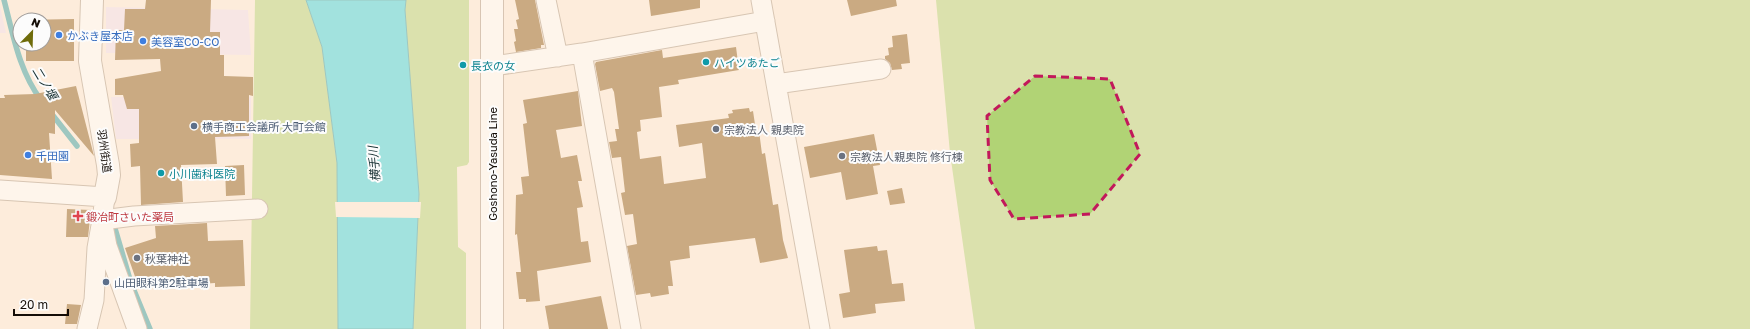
<svg xmlns="http://www.w3.org/2000/svg" width="1750" height="329" font-family="'Golos Text','Noto Sans JP',sans-serif">
	<rect width="100%" height="100%" fill="#fdecdb"/>
	<!-- commercial -->
	<path fill="#f0def0" d="M0 6 6 33H0Z
		M106 7 248 10 251 55 106 53Z
		M111 97H251V139H116Z"/>
	<!-- green -->
	<path fill="#b1d375" d="M255 0H306L322 47 337 163 338 329H250Z
		M406 0H469V162L467 165 457 167 458 247 466 253V329H413L419 194 405 10Z
		M936 0H1750V329H975L950 153Z"/>
	<!-- water -->
	<path fill="#33d6e3" stroke="#2a9aa1" d="M306 0H406L405 10 419 194 413 329H338L337 163 322 47Z"/>
	<!-- pier -->
	<path fill="#fdecdb" d="M335 202H421L420 218 336 217Z"/>
	<g fill="none" stroke-linecap="round" stroke-linejoin="round">
		<!-- stream -->
		<path stroke="#2a9aa1" stroke-width="5.5" d="M4 0C13 34 19 71 41 100
			M51 113 77 146
			M114 225 131 283 150 329"/>
	</g>
	<!-- building -->
	<path fill="#8c5917" d="M146 0H211L210 32H220V55H224V76L253 77V96L249 95V136L215 137 217 164 181 165 183 202 141 205 140 166 131 167 130 144 139 143V109H127L123 95H115V79L161 71 160 59 115 60 116 30H124L125 9H145Z
		M515 0H535L544 45H541V48L516 52 514 42 516 41 514 29H518L516 20 519 19Z
		M649 0H700V8L651 16Z
		M847 0H896L897 6 851 16Z
		M74 19V61H26V44H22H44V20H22Z
		M907 34 910 63 901 64 902 69 892 70 890 63 885 59V56L889 55 888 48 893 47 892 36Z
		M736 47 739 70 678 80 679 84 659 87 662 117 640 120 641 131 637 132 640 159 661 156 664 184 706 178 702 143 679 147 676 125 729 118 728 114 733 113 732 110 749 108 750 112 753 111 756 131H759L762 154 765 153 773 205 778 204 783 240 788 258 760 263 755 238 689 246 690 258 670 261 673 286H668L669 294 651 297 650 293 636 295 627 246 637 244 633 214 625 215 621 193 625 192 621 157 612 158 609 142 617 141 615 129H619L614 92 612 88 600 91 595 64 596 62 662 50 663 58Z
		M76 86 94 156 55 110V134L49 133 52 179 0 175V98H5L4 95 35 94Z
		M578 91 582 126 556 130 561 158 577 155 582 181H578L583 207 577 208 581 242 588 241 591 262 537 271 540 301 526 302V299H519L516 272H521L517 234 515 235 516 195 523 194 521 177 529 176 523 124 527 123 523 100Z
		M874 134 880 165 873 166 878 194 846 200 841 172 810 178 804 147Z
		M244 165 245 195 226 196 225 166Z
		M902 188 905 203 890 205 887 191Z
		M67 209 91 210 88 237H66Z
		M207 223 208 241 243 240 245 286 215 287V283L139 288 125 248 156 238 155 226Z
		M877 246 878 251 887 250 892 284 903 283 905 301 875 304 876 313 843 318 839 294 850 292 844 250Z
		M601 296 608 329H549L545 306Z
		M67 304 81 305 77 324H65Z"/>
	<g fill="none" stroke-linecap="round" stroke-linejoin="round">
		<!-- minor casing -->
		<g stroke="#aa9683" stroke-width="21">
			<path id="minor" d="M546 0 558 57
				M761 0 820 329
				M582 53 631 329
				M493 66 582 53 765 21
				M776 84 881 69
				M0 190 105 197 102 220 107 246 137 329
				M87 329 94 300 97 248 102 220 134 216 258 209"/>
		</g>
		<!-- tertiary casing -->
		<g stroke="#aa9683" stroke-width="24">
			<path id="tertiary" d="M92 0 90 61 108 165 109 175 105 197"/>
		</g>
		<!-- secondary casing -->
		<g stroke="#aa9683" stroke-width="24">
			<path id="secondary" d="M492 329V0"/>
		</g>
		<!-- minor -->
		<use href="#minor" stroke="#fff" stroke-width="19"/>
		<!-- tertiary -->
		<use href="#tertiary" stroke="#fff" stroke-width="22"/>
		<!-- secondary -->
		<use href="#secondary" stroke="#fff" stroke-width="22"/>
	</g>
	<!-- marked area -->
	<path d="M0 0H1750V329H0ZM1035 76 1110 79 1140 154 1090 214 1014 219 990 180 987 116Z" fill="#fdecdb" fill-opacity=".55" fill-rule="evenodd"/>
	<path fill="none" stroke="#c2185b" stroke-width="3" stroke-dasharray="8 5" stroke-linejoin="round" d="M1035 76 1110 79 1140 154 1090 214 1014 219 990 180 987 116Z"/>
	<!-- markers -->
	<g fill="#3f7fe0" stroke="#fcfcfc" stroke-width="1.5">
		<circle cx="59" cy="35" r="4"/>
		<circle cx="143" cy="41" r="4"/>
		<circle cx="28" cy="155" r="4"/>
	</g>
	<g fill="#0f9aa8" stroke="#fcfcfc" stroke-width="1.5">
		<circle cx="706" cy="62" r="4"/>
		<circle cx="463" cy="65" r="4"/>
		<circle cx="161" cy="173" r="4"/>
	</g>
	<g fill="#5c6f8a" stroke="#fcfcfc" stroke-width="1.5">
		<circle cx="194" cy="126" r="4"/>
		<circle cx="106" cy="282" r="4"/>
	</g>
	<g fill="#6b7280" stroke="#fcfcfc" stroke-width="1.5">
		<circle cx="716" cy="129" r="4"/>
		<circle cx="842" cy="156" r="4"/>
		<circle cx="137" cy="258" r="4"/>
	</g>
	<path fill="#e0444e" stroke="#fcfcfc" stroke-width="1.5" d="M76 210h4v4h4v4h-4v4h-4v-4h-4v-4h4z"/>
	<g text-anchor="middle" dominant-baseline="central" stroke-width="4" stroke-linejoin="round" paint-order="stroke">
		<!-- shop labels -->
		<g font-size="11" fill="#366cbe" stroke="#fcfcfc" text-anchor="start">
			<text x="67" y="35">かぶき屋本店</text>
			<text x="151" y="41">美容室CO-CO</text>
			<text x="36" y="155">千田園</text>
		</g>
		<!-- culture labels -->
		<g font-size="11" fill="#0d838f" stroke="#fcfcfc" text-anchor="start">
			<text x="714" y="62">ハイツあたご</text>
			<text x="471" y="65">長衣の女</text>
			<text x="169" y="173">小川歯科医院</text>
		</g>
		<!-- service labels -->
		<g font-size="11" fill="#4e5e75" stroke="#fcfcfc" text-anchor="start">
			<text x="202" y="126">横手商工会議所 大町会館</text>
			<text x="114" y="282">山田眼科第2駐車場</text>
		</g>
		<!-- worship labels -->
		<g font-size="11" fill="#5b616d" stroke="#fcfcfc" text-anchor="start">
			<text x="724" y="129">宗教法人 親奥院</text>
			<text x="850" y="156">宗教法人親奥院 修行棟</text>
			<text x="145" y="258">秋葉神社</text>
		</g>
		<!-- street labels -->
		<g font-size="11" fill="#140d07" stroke="#fcfcfc">
			<text transform="translate(105 151) rotate(82)">羽州街道</text>
			<text transform="translate(492 164) rotate(-90)">Goshono-Yasuda Line</text>
		</g>
		<!-- health labels -->
		<g font-size="11" fill="#be3a42" stroke="#fcfcfc" text-anchor="start">
			<text x="86" y="216">鍛冶町さいた薬局</text>
		</g>
		<!-- water labels -->
		<g font-size="12" font-style="italic" fill="#152f31" stroke="#fcfcfc">
			<text transform="translate(45 83) rotate(59)">二ノ堰</text>
			<text transform="translate(374 164) rotate(-95)">横手川</text>
		</g>
	</g>
	<!-- north arrow -->
	<g transform="translate(32 32) rotate(23)"><circle r="19" fill="#fcfcfc" stroke="#9f9c9a"/>
	<path d="M0-3L7 15L0 10L-7 15Z" fill="#6f6c0b"/>
	<text y="-6" font-size="11" font-weight="bold" text-anchor="middle" fill="#140d07">N</text>
	</g>
	<!-- scale -->
	<path d="M14 309v6h54v-6" fill="none" stroke="#140d07" stroke-width="2"/>
	<text x="20" y="309" font-size="12" fill="#140d07" stroke="#fcfcfc" stroke-width="3" paint-order="stroke">20 m</text>
</svg>
